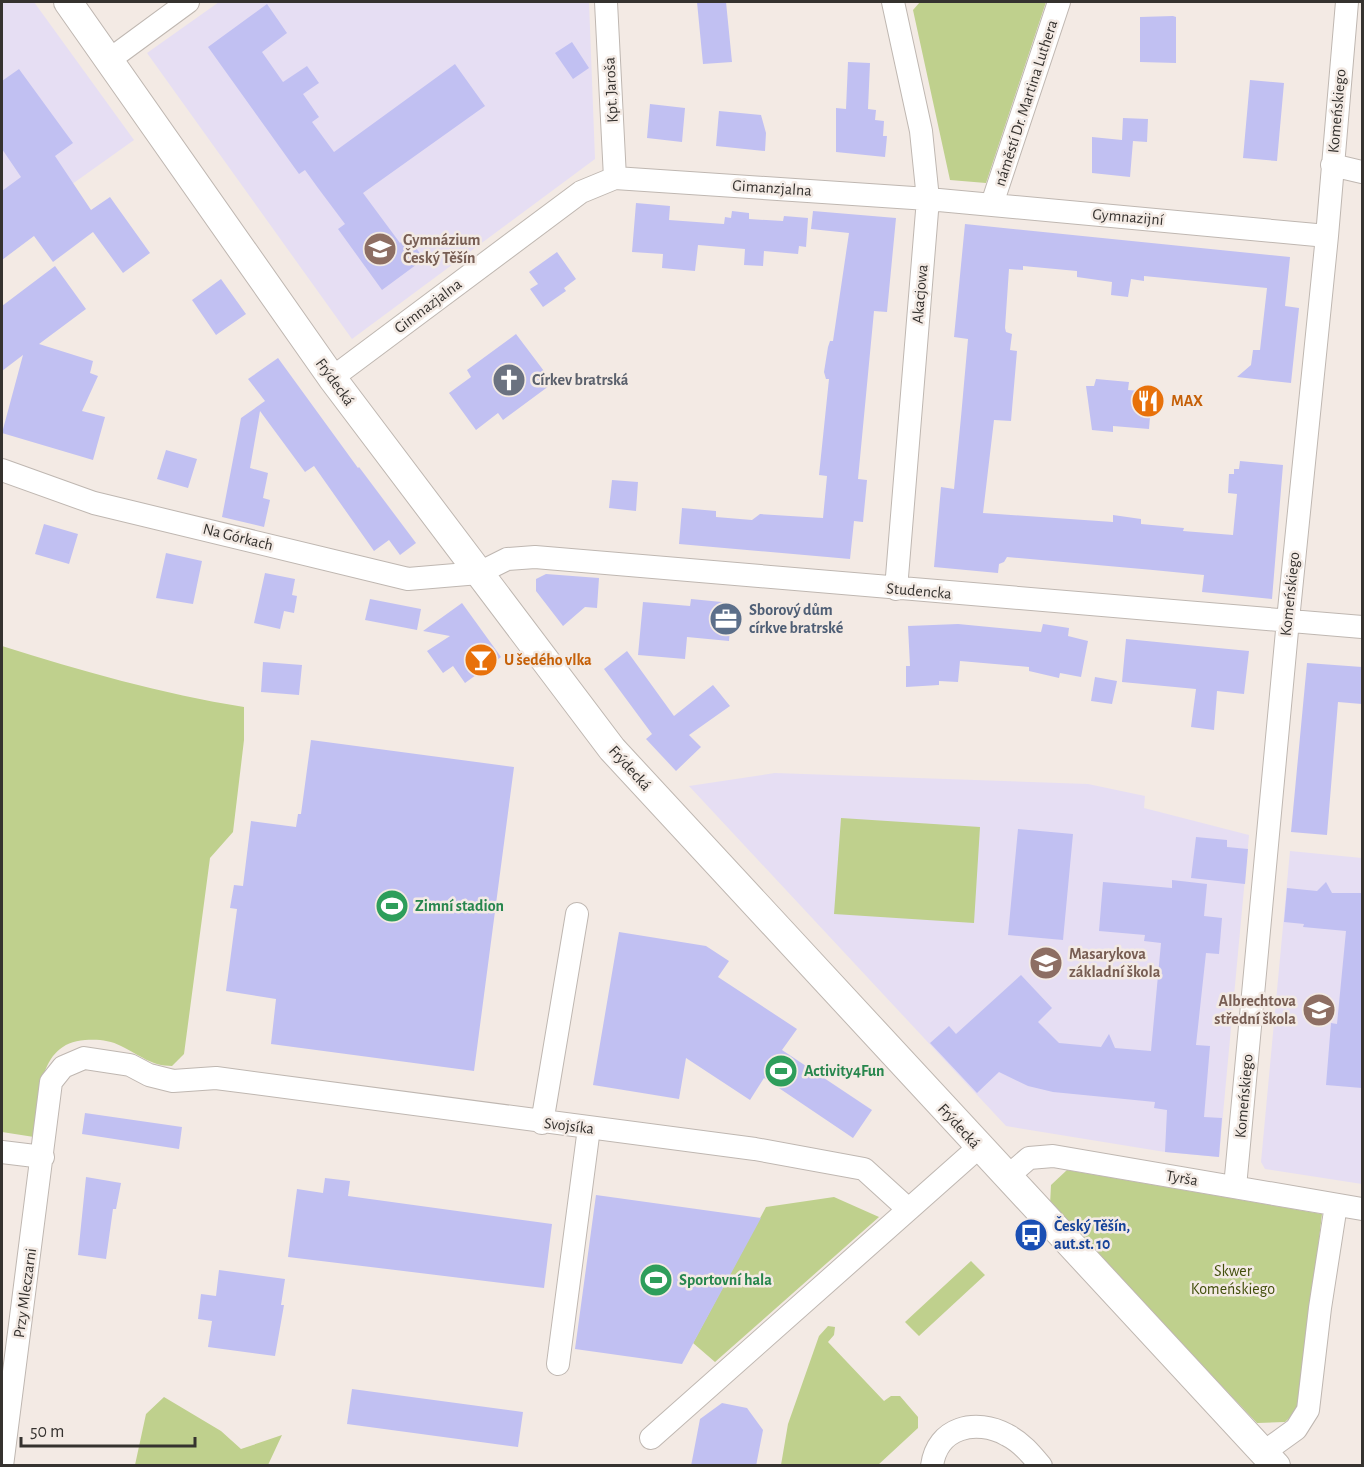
<svg xmlns="http://www.w3.org/2000/svg" width="1364" height="1467" font-family="'Alegreya Sans',sans-serif">
	<rect width="100%" height="100%" fill="#f3eae4"/>
	<!-- education -->
	<path fill="#e6def3" d="M2 2H34L134 140 2 234Z
		M219 2H589L595 159 352 339 147 53Z
		M775 773 1088 784 1145 796 1144 808 1249 835 1219 1157 1165 1152 1006 1126 689 786Z
		M1290 851 1362 858V1184L1265 1169 1261 1162Z"/>
	<!-- green -->
	<path fill="#bfd08d" d="M920 2H1046L986 183 950 180 913 10Z
		M2 646C81 671 162 694 244 707V740L233 832 210 858 184 1054 172 1066C151 1066 140 1055 121 1046 110 1040 97 1039 85 1040 37 1043 39 1100 34 1137L2 1132Z
		M841 818 980 827 974 923 834 914Z
		M1067 1170 1322 1214 1299 1409 1285 1422 1257 1423 1050 1205 1051 1185Z
		M834 1197 879 1217 715 1362 693 1343 766 1207Z
		M971 1261 985 1275 919 1336 905 1322Z
		M828 1326 835 1327 834 1335 828 1342 884 1401 891 1396H900L918 1417V1428L878 1465H781L788 1424 819 1336Z
		M164 1397 221 1431 241 1449 282 1435 268 1465H135L146 1414Z"/>
	<!-- building -->
	<path fill="#c1c0f2" d="M697 2H726L732 62 703 64Z
		M267 4 287 33 262 52 283 82 307 66 319 83 303 94 319 117 312 122 334 152 455 64 485 106 363 193 400 243 408 237 424 259 382 290 338 229 345 224 318 188 305 170 299 174 208 47Z
		M1173 16 1176 17V63L1140 62V17Z
		M572 42 589 68 573 79 555 53Z
		M848 62 870 63 868 109 876 110 875 120 884 121 883 136H887L885 157 836 152V108L846 109Z
		M19 69 73 143 55 156 91 210 110 197 150 253 123 273 93 232 53 262 34 236 2 260V191L21 177 2 149V81Z
		M1250 80 1284 83 1277 161 1243 158Z
		M650 104 685 108 682 142 647 138Z
		M719 111 761 115 766 133 765 151 716 146Z
		M1123 118 1148 119 1147 142 1133 141 1130 177 1092 173V137L1122 140Z
		M636 203 670 206 669 220 724 224 725 217 731 218 732 211 749 213V219L783 221 784 216 808 218 806 247 799 246 798 254 764 251 763 266 744 265 745 249 698 245 695 271 662 268 663 254 632 252Z
		M813 211 896 218 887 312 874 311 858 479 867 480 863 522 854 521 850 559 679 544 682 508 716 511V517L752 520 760 514 823 518 827 476 819 475 829 379H826L824 372 828 347 830 341H833L849 233 811 229Z
		M965 224 1290 257 1285 306 1299 308 1291 383 1237 377 1251 365 1253 350H1260L1267 288 1144 276V281L1131 279 1128 297 1111 295 1112 282 1077 277V271L1023 266V270L1009 269 1005 328 1006 332 1012 334 1010 350 1017 351 1011 421 994 420 983 513 1113 522V515L1141 519V524L1184 528 1183 531 1233 535 1237 494 1228 493 1229 474H1234V469H1239L1240 461 1283 465 1272 599 1202 592 1204 575 1153 570 1007 557 1004 562 999 564 998 573 934 567 941 487 954 489 961 417 968 339 954 337Z
		M557 252 576 279 564 288 566 291 543 307 530 289 538 284 529 272Z
		M55 266 86 309 39 344 93 361 90 373 98 376 82 411 105 417 93 460 2 433 23 355 2 371V306Z
		M221 279 246 314 216 335 192 300Z
		M516 334 553 383 503 420 498 413 476 430 449 393 471 377 467 370Z
		M278 358 358 468 359 467 416 543 400 555 389 540 374 551 314 466 305 472 260 411 250 468 268 473 263 498 270 500 264 527 222 517 241 418 265 401 248 379Z
		M1096 379 1129 382 1128 390 1152 392 1149 429 1113 426V432L1092 430 1086 386H1094Z
		M166 450 197 459 188 488 157 479Z
		M612 480 638 482 636 511 609 508Z
		M44 524 78 534 69 564 35 554Z
		M166 553 202 561 193 604 156 598Z
		M265 573 295 579 292 595 297 596 294 613 284 611 280 629 254 623Z
		M546 574 599 578 597 608 585 607 563 626 536 591V579Z
		M370 599 421 609 417 630 365 620Z
		M691 599 732 603 729 641 687 637 685 659 638 655 643 602 690 606Z
		M462 603 501 657 465 683 453 666 443 673 427 651 450 636 423 631Z
		M958 624 1041 632 1043 624 1069 628 1068 636 1088 641 1081 677 1060 673 1059 678 1029 671V667L960 661 958 682 939 681V685L906 687V666H910L908 626Z
		M1126 639 1249 651 1244 694 1217 691 1214 730 1191 727 1196 689 1122 682Z
		M627 651 674 716 713 685 730 706 689 735 701 747 676 771 646 739 652 734 604 669Z
		M263 662 302 665 299 695 261 692Z
		M1307 663 1362 667V704L1338 702 1327 835 1291 832Z
		M1095 677 1117 681 1112 704 1091 701Z
		M311 740 514 767 474 1071 271 1044 276 999 226 991 237 909 230 908 234 885 243 886 251 821 296 827 298 814H301Z
		M1018 829 1073 834 1063 940 1008 935Z
		M1196 837 1227 840V847L1248 849 1245 884 1191 878Z
		M1172 880 1207 884 1204 916 1222 918 1219 954 1206 953 1196 1045 1210 1046 1204 1117 1222 1118 1219 1157 1165 1152 1167 1110 1154 1108 1155 1102 1053 1092 1028 1086 999 1072 977 1093 930 1043 949 1026 956 1034 1021 975 1052 1008 1038 1022 1059 1043 1101 1047 1109 1034 1115 1048 1151 1051 1161 943 1144 941 1145 935 1099 931 1103 882 1172 888Z
		M1326 882 1332 893H1362V1088L1326 1085 1331 1023 1337 1024 1346 931 1303 927 1304 924 1284 922 1287 888 1317 891Z
		M619 932 706 946 729 961 718 977 797 1029 782 1050 872 1110 853 1138 764 1078 750 1100 686 1058 679 1099 593 1085Z
		M85 1113 182 1127 179 1149 82 1134Z
		M86 1177 121 1183 116 1209H113L106 1259 78 1255Z
		M325 1178 350 1181 348 1196 552 1224 544 1288 288 1257 297 1189 323 1193Z
		M596 1195 761 1218 682 1364 575 1349Z
		M219 1270 285 1279 281 1305H284L275 1356 208 1347 212 1321 198 1319 201 1294 216 1296Z
		M352 1389 523 1412 518 1447 347 1424Z
		M722 1403 747 1408 763 1430 756 1466H691L700 1419Z"/>
	<g fill="none" stroke-linecap="round" stroke-linejoin="round">
		<!-- minor casing -->
		<g stroke="#bfb7b1" stroke-width="24">
			<path id="minor" d="M606 2 615 178
				M893 2 921 131 928 199 896 589
				M109 60 188 2
				M1332 165 1362 172
				M992 204 1059 2
				M332 378 581 192 615 178 928 199 1327 236
				M2 470 94 503 408 579 479 573 507 559 535 557 1362 627
				M542 1123 577 914
				M2 1152 43 1157
				M1007 1177 1029 1158 1053 1156 1362 1209
				M1235 1187 1288 620 1327 236 1347 2
				M558 1364 589 1128
				M651 1438 979 1147
				M1264 1452 1296 1429 1308 1410 1320 1308 1336 1205
				M2 1466 51 1082 63 1067 84 1058 130 1065 149 1075 173 1081 216 1078 755 1149 864 1169 908 1209
				M932 1466C937 1427 976 1418 1007 1435 1021 1442 1031 1454 1041 1466"/>
		</g>
		<!-- major casing -->
		<g stroke="#bfb7b1" stroke-width="30">
			<path id="major" d="M68 2 332 378 612 749 1276 1466"/>
		</g>
		<!-- minor -->
		<use href="#minor" stroke="#fff" stroke-width="22"/>
		<!-- major -->
		<use href="#major" stroke="#fff" stroke-width="28"/>
	</g>
	<!-- icons -->
	<defs>
		<g id="university-disc" transform="scale(1.725)"><circle r="9.5" fill="#8d6e63" stroke="#f3eae4"/><path d="M0-5L7-2L0 1L-7-2ZM-4 1L0 2.5L4 1V4Q0 6-4 4Z" fill="#fff"/></g>
		<g id="church-disc" transform="scale(1.725)"><circle r="9.5" fill="#6b7280" stroke="#f3eae4"/><path d="M-1.2-6h2.4v3.5h3.3v2.4h-3.3V6h-2.4V-.1h-3.3v-2.4h3.3Z" fill="#fff"/></g>
		<g id="restaurant-disc" transform="scale(1.725)"><circle r="9.5" fill="#e8710a" stroke="#f3eae4"/><path d="M-5-6h1v4h1v-4h1v4h1v-4h1v5L-1.5 .5V6h-2V.5L-5-1ZM5-6V6H3V1.5H1.5Q1.5-4 5-6Z" fill="#fff"/></g>
		<g id="office-disc" transform="scale(1.725)"><circle r="9.5" fill="#5c6f8a" stroke="#f3eae4"/><path d="M-6-3h4V-5.5h4V-3h4V5H-6ZM-1-4.5V-3h2v-1.5ZM-6 0V1H6V0Z" fill="#fff"/></g>
		<g id="bar-disc" transform="scale(1.725)"><circle r="9.5" fill="#e8710a" stroke="#f3eae4"/><path d="M-6-5H6L.8 .8V4.5H3.5V6h-7V4.5H-.8V.8Z" fill="#fff"/></g>
		<g id="stadium-disc" transform="scale(1.725)"><circle r="9.5" fill="#2e9e5b" stroke="#f3eae4"/><path d="M0-5a6.5 5 0 1 0 0 10a6.5 5 0 1 0 0-10ZM-3.5-1.8h7v3.6h-7Z" fill="#fff"/></g>
		<g id="school-disc" transform="scale(1.725)"><circle r="9.5" fill="#8d6e63" stroke="#f3eae4"/><path d="M0-5L7-2L0 1L-7-2ZM-4 1L0 2.5L4 1V4Q0 6-4 4Z" fill="#fff"/></g>
		<g id="bus-disc" transform="scale(1.725)"><circle r="9.5" fill="#1a4fb4" stroke="#f3eae4"/><path d="M-5-6H5V4H4V6H2V4H-2V6H-4V4H-5ZM-3.5-4V0h7V-4ZM-3.5 1.2v1.5H-2V1.2ZM2 1.2v1.5H3.5V1.2Z" fill="#fff"/></g>
	</defs>
	<g fill-rule="evenodd">
		<use href="#university-disc" x="380" y="249"/>
		<use href="#church-disc" x="509" y="380"/>
		<use href="#restaurant-disc" x="1148" y="401"/>
		<use href="#office-disc" x="726" y="619"/>
		<use href="#bar-disc" x="481" y="660"/>
		<use href="#stadium-disc" x="392" y="906"/>
		<use href="#school-disc" x="1046" y="963"/>
		<use href="#school-disc" x="1319" y="1010"/>
		<use href="#stadium-disc" x="781" y="1071"/>
		<use href="#bus-disc" x="1031" y="1235"/>
		<use href="#stadium-disc" x="656" y="1280"/>
	</g>
	<g text-anchor="middle" dominant-baseline="central" stroke-width="5" stroke-linejoin="round" paint-order="stroke">
		<!-- street labels -->
		<g font-size="16" fill="#35322f" stroke="#f3eae4">
			<text transform="translate(611 90) rotate(-93)">Kpt. Jaroša</text>
			<text transform="translate(1026 103) rotate(-72)">náměstí Dr. Martina Luthera</text>
			<text transform="translate(1337 111) rotate(-85)">Komeńskiego</text>
			<text transform="translate(772 188) rotate(4)">Gimanzjalna</text>
			<text transform="translate(1128 217) rotate(5)">Gymnazijní</text>
			<text transform="translate(920 294) rotate(-85)">Akacjowa</text>
			<text transform="translate(428 306) rotate(-37)">Gimnazjalna</text>
			<text transform="translate(335 382) rotate(54)">Frýdecká</text>
			<text transform="translate(238 537) rotate(14)">Na Górkach</text>
			<text transform="translate(919 591) rotate(5)">Studencka</text>
			<text transform="translate(1290 594) rotate(-84)">Komeńskiego</text>
			<text transform="translate(630 768) rotate(48)">Frýdecká</text>
			<text transform="translate(1244 1096) rotate(-85)">Komeńskiego</text>
			<text transform="translate(569 1126) rotate(7)">Svojsíka</text>
			<text transform="translate(959 1126) rotate(48)">Frýdecká</text>
			<text transform="translate(1182 1178) rotate(10)">Tyrša</text>
			<text transform="translate(25 1293) rotate(-82)">Przy Mleczarni</text>
		</g>
		<!-- education labels -->
		<g font-size="16" font-weight="bold" fill="#785e54" stroke="#f3eae4" text-anchor="start">
			<text x="403" y="240">Gymnázium<tspan x="403" dy="18">Český Těšín</tspan></text>
			<text x="1069" y="954">Masarykova<tspan x="1069" dy="18">základní škola</tspan></text>
			<text x="1296" y="1001" text-anchor="end">Albrechtova<tspan x="1296" dy="18">střední škola</tspan></text>
		</g>
		<!-- worship labels -->
		<g font-size="16" font-weight="bold" fill="#5b616d" stroke="#f3eae4" text-anchor="start">
			<text x="532" y="380">Církev bratrská</text>
		</g>
		<!-- food labels -->
		<g font-size="16" font-weight="bold" fill="#c56008" stroke="#f3eae4" text-anchor="start">
			<text x="1171" y="401">MAX</text>
			<text x="504" y="660">U šedého vlka</text>
		</g>
		<!-- service labels -->
		<g font-size="16" font-weight="bold" fill="#4e5e75" stroke="#f3eae4" text-anchor="start">
			<text x="749" y="610">Sborový dům<tspan x="749" dy="18">církve bratrské</tspan></text>
		</g>
		<!-- leisure labels -->
		<g font-size="16" font-weight="bold" fill="#27864d" stroke="#f3eae4" text-anchor="start">
			<text x="415" y="906">Zimní stadion</text>
			<text x="804" y="1071">Activity4Fun</text>
			<text x="679" y="1280">Sportovní hala</text>
		</g>
		<!-- transit labels -->
		<g font-size="16" font-weight="bold" fill="#164399" stroke="#f3eae4" text-anchor="start">
			<text x="1054" y="1226">Český Těšín,<tspan x="1054" dy="18">aut.st. 10</tspan></text>
		</g>
		<!-- park labels -->
		<g font-size="16" fill="#424e0b" stroke="#f3eae4">
			<text x="1233" y="1271">Skwer<tspan x="1233" dy="18">Komeńskiego</tspan></text>
		</g>
	</g>
	<!-- border -->
	<rect width="1364" height="1467" fill="none" stroke="#35322f" stroke-width="6"/>
	<!-- scale -->
	<path d="M21 1437v9h174v-9" fill="none" stroke="#35322f" stroke-width="3"/>
	<text x="30" y="1437" font-size="18" fill="#35322f" stroke="#f3eae4" stroke-width="4.5" paint-order="stroke">50 m</text>
</svg>
